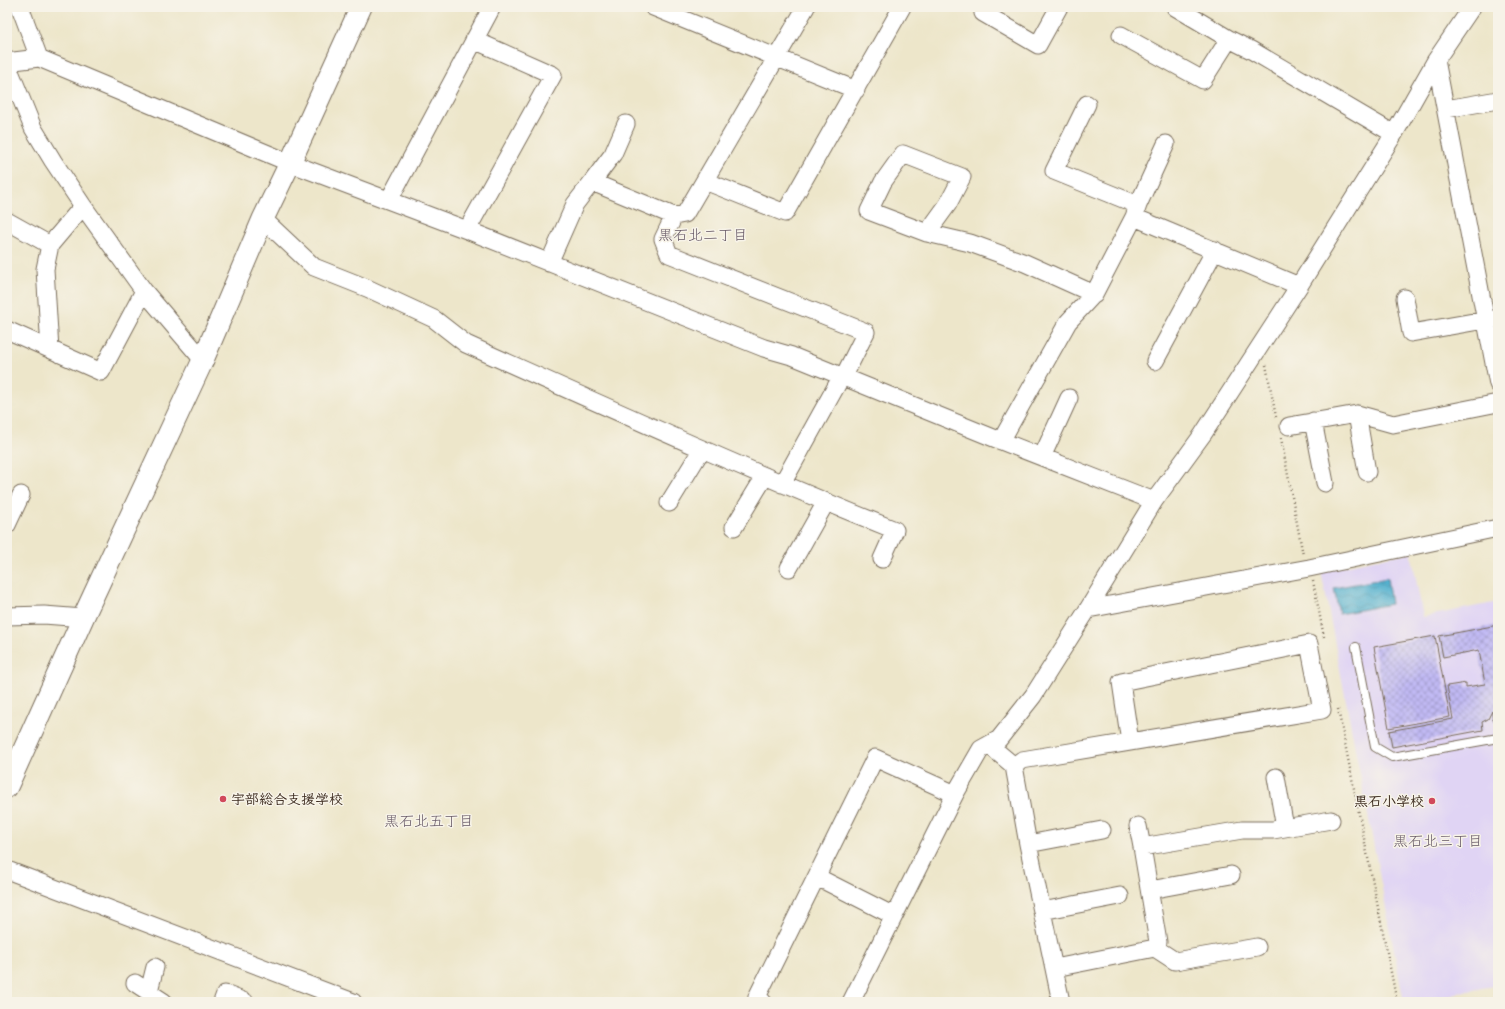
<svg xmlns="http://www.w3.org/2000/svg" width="1505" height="1009" font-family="Itim,'Klee One',sans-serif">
	<defs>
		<pattern id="water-waves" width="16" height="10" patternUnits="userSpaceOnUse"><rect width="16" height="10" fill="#4fafce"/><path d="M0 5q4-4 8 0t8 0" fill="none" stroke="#438fa7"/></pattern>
		<pattern id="building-cross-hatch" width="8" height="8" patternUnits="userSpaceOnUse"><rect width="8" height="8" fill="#c1baf4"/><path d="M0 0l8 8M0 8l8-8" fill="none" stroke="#9e97c5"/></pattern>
	</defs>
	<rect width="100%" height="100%" fill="#f7f3e8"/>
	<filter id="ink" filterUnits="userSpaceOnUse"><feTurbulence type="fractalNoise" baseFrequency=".025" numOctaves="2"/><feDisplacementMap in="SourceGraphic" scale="8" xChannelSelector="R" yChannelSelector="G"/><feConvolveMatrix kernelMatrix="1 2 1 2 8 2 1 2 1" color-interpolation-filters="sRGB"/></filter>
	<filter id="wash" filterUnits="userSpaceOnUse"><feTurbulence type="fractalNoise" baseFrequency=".012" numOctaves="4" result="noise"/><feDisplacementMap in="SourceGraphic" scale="16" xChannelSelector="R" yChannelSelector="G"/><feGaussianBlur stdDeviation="0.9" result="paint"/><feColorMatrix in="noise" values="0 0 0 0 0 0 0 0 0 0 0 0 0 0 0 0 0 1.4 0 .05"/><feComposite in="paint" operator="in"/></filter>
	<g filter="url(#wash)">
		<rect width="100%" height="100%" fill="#ede6ca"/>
		<!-- built -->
		<path fill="#e0d4f4" d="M1411 552 1423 617 1498 602V985L1413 1002H1404L1321 571Z"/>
		<!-- water -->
		<path fill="url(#water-waves)" stroke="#456c76" d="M1387 578 1391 604 1339 614 1334 588Z"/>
		<g id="blocks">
			<!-- building -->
			<path fill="url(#building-cross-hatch)" d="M1498 625V719L1493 720 1492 711 1488 719 1482 722 1483 730 1392 747 1389 731 1453 719 1447 686 1466 683V687L1485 684 1479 650 1443 657 1439 636Z
				M1435 636 1450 717 1389 728 1374 647Z"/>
		</g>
	</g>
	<g filter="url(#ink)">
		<use href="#blocks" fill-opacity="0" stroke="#796c5a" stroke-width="1"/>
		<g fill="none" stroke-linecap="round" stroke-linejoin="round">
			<!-- service casing -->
			<g stroke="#796c5a" stroke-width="10">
				<path id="service" d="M1356 647 1375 747 1392 757 1498 738"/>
			</g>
			<!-- minor casing -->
			<g stroke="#796c5a" stroke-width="19">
				<path id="minor" d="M20 7 39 58
					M653 7 856 90
					M1175 7 1229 39 1251 50 1394 134
					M983 13 1038 45 1059 7
					M1121 35 1203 80 1229 39
					M1436 60 1498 384
					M7 64 33 128 53 161 83 206 144 291 203 360
					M7 74 14 61 39 58 290 163 467 230 764 348 792 356 1001 441 1154 501
					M1087 104 1054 171 1138 205
					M1446 109 1498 100
					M626 124 613 154 592 182 674 216 663 239 669 254 866 332 844 376 838 383 782 484
					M705 181 785 213 902 7
					M389 200 492 7
					M674 216 685 214 806 7
					M1134 217 1299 286
					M263 219 314 267 367 288 434 319 466 344C609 408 750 472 895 530L882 559
					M7 221 50 245
					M467 230 553 75 474 40
					M927 233 948 204 962 177 903 154 883 182 869 211 927 233 970 243 1025 263 1094 294
					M549 263 575 204 592 182
					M1405 298 1411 333 1479 321 1498 319
					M7 330 101 372 144 291
					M50 349 45 269 50 245 83 206
					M1155 361 1215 250
					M1357 414 1367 472
					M1313 421 1325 483
					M1289 426 1357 414 1393 424 1498 403
					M1001 441 1068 322 1094 294 1134 217 1138 205 1166 144
					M1042 457 1069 398
					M669 503 702 449
					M7 525 21 495
					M734 527 765 476
					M789 568 826 502
					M1088 609 1309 568 1498 528
					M7 616 44 615 83 618
					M989 745 1014 766 1028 844 1061 1002
					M1014 766 1022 760 1322 710 1309 644 1121 682 1130 742
					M1276 777 1285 828
					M1138 826 1142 847
					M1028 844 1102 830
					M7 870 353 1002
					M817 877 894 916
					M1150 890 1231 875
					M1042 911 1120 896
					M1155 948 1175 961 1257 947
					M1055 968 1155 948 1158 942 1142 847 1242 830H1273L1331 820
					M135 983 164 1002
					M149 991 155 967
					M222 1002 225 994 245 1002
					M763 1002 757 997 875 758 955 794
					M851 1002 955 794 981 749 999 739 1033 696 1088 609 1154 501 1203 434 1299 286 1394 134 1436 60 1472 7"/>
			</g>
			<!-- tertiary casing -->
			<g stroke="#796c5a" stroke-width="23">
				<path id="tertiary" d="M7 787 83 618 203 360 263 219 290 163 361 7"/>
			</g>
			<!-- path -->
			<path stroke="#796c5a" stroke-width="2.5" stroke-dasharray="1 3" stroke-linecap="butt" d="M1266 365 1276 417
				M1281 438 1303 555
				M1313 581 1324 637
				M1338 709 1397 1002"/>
			<!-- service -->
			<use href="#service" stroke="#fff" stroke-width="8"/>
			<!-- minor -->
			<use href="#minor" stroke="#fff" stroke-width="17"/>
			<!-- tertiary -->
			<use href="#tertiary" stroke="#fff" stroke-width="21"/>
		</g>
	</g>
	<!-- markers -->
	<g fill="#d1495b" stroke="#f7f3e8" stroke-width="1.5">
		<circle cx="223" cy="799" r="4"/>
		<circle cx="1432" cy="801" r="4"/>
	</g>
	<g text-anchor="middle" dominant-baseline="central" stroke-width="3" stroke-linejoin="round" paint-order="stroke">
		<!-- poi labels -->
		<g font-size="14" font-weight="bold" fill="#3b2a1e" stroke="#f7f3e8" text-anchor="start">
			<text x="231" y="799">宇部総合支援学校</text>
			<text x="1424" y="801" text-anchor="end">黒石小学校</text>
		</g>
		<!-- neighbourhood labels -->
		<g font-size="15" fill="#6a5c69" stroke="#f7f3e8">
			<text x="703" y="235">黒石北二丁目</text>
			<text x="429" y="821">黒石北五丁目</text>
			<text x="1438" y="841">黒石北三丁目</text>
		</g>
	</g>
	<!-- margin -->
	<rect width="1505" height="1009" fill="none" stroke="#f7f3e8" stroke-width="24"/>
</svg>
